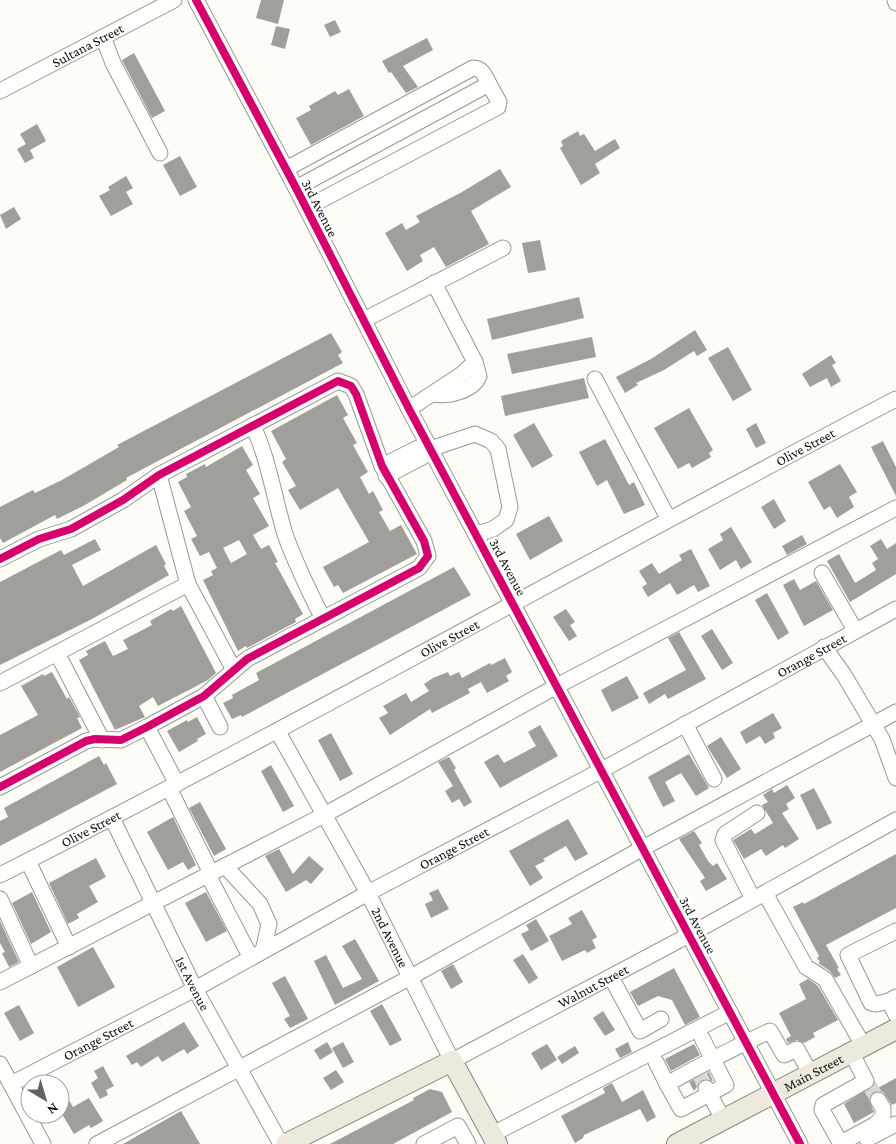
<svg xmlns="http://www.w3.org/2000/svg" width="896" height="1144" font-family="'Crimson Pro',serif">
	<rect width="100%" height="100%" fill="#fdfcf7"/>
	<!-- building -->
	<path fill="#a19f9c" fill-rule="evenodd" d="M261 0H284L278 24 256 18Z
		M335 20 341 32 330 37 324 25Z
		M276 26 290 29 285 49 271 45Z
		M427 38 433 50 403 66 418 87 406 93 391 72 389 73 382 61Z
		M134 53 165 111 152 118 122 60Z
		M349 89 364 116 311 145 296 118 311 110 309 106 335 91 338 95Z
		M37 124 46 141 30 150 34 158 25 163 17 149 26 144 20 134Z
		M578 131 580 136 584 134 595 151 615 139 620 148 595 164 600 173 581 185 560 148 563 146 561 141Z
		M180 156 197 187 180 196 163 165Z
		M500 169 511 187 471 211 489 244 446 267 434 247 420 255 423 261 407 271 385 233 402 223 406 230 420 222 416 216 462 192Z
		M126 176 133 188 126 192 133 204 111 216 99 196 110 190 108 187Z
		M14 207 21 219 6 229 0 215Z
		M540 240 546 270 528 273 522 243Z
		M579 297 584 318 492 340 487 319Z
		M695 330 707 350 697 356 694 351 664 370 636 383 638 385 625 393 616 377 651 359Z
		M331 333 342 352 338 355 343 363 126 478 127 480 85 505 57 519 55 515 3 543 0 538V507L33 490 35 493 62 480 119 447 117 445Z
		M592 337 596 357 512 374 507 354Z
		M728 347 752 390 733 401 708 358Z
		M831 355 836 363 832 365 841 381 831 387 827 378 810 387 802 374Z
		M584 378 589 398 505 416 501 396Z
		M337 395 348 415 343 418 357 443 353 445 368 472 360 477 369 494 373 491 383 510 379 512 390 531 401 525 417 554 343 593 338 585 334 587 323 567 369 542 338 488 300 510 288 490 296 486 282 462 286 459 271 431Z
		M689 408 713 450 709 453 711 457 692 468 689 463 678 469 654 428Z
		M534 423 553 456 532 468 513 435Z
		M756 423 766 443 756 448 746 429Z
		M605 439 629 485 634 482 645 505 624 514 607 480 597 486 579 452Z
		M883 441 896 467V496L871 447Z
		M242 446 253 465 246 470 260 494 253 498 269 526 253 535 261 549 269 545 278 562 275 563 303 614 295 619 296 622 247 648 246 646 238 651 203 580 213 575 211 571 217 568 209 552 200 556 191 539 197 536 184 511 191 507 178 482 187 477 186 474 205 464 206 467ZM239 540 247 554 231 563 223 548Z
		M840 464 857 492 849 497 854 507 837 518 830 506 824 510 808 482Z
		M774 499 786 521 774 529 761 507Z
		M549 516 563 541 530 560 516 534Z
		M731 527 752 562 741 569 736 560 720 570 708 549 723 540 720 534Z
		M802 535 807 544 787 555 782 546Z
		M95 539 101 550 72 565 83 586 156 545 166 564 164 566 169 575 92 619 0 665V582L61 550 64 555Z
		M881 539 887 549 896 543V574L850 602 827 561 839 554 855 583 876 570 872 563 878 559 870 546Z
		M691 549 710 586 698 592 694 585 677 595 670 583 648 597 642 587 647 584 639 571 652 563 659 574 682 560 679 555Z
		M454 567 471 595 242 717 241 715 232 719 223 703 233 698 232 695 259 680 256 673Z
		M794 579 800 590 816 581 833 610 804 626 783 585Z
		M767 593 789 633 778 640 755 600Z
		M181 606 216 673 208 680 158 706 153 697 139 706 145 717 115 730 79 660 88 655 86 651 105 641 113 656 128 649 123 640 152 625 150 621 171 609 173 611Z
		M566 609 575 622 570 625 577 636 569 641 553 617Z
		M712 629 733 663 722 670 701 636Z
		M679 632 706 679 668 699 665 694 649 704 643 693 686 670 668 638Z
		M505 658 512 672 506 676 509 681 487 693 481 682 468 689 470 693 432 713 430 709 390 735 379 718 388 713 383 706 406 693 411 702 429 691 424 684 433 678 448 672 450 676 459 672 462 678 490 663 491 665Z
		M52 672 67 699 69 697 80 717 77 718 82 728 0 772V735L38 715 21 686 43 674 44 676Z
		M627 676 639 698 612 712 601 690Z
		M773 713 782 728 773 733 775 738 765 744 760 736 746 744 740 732Z
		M197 717 206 734 197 739 198 741 179 752 167 731 187 720 188 722Z
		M540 725 558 756 500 788 484 762 498 754 504 763 536 746 528 732Z
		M331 733 353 774 340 781 318 740Z
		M721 737 741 769 727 778 707 746Z
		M689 754 709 788 696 796 681 773 665 782 675 801 663 807 648 777Z
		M99 756 104 765 106 763 117 784 0 846V821L8 817 4 808Z
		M449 757 456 768 454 770 472 802 464 807 459 799 452 803 445 791 453 786 438 762Z
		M271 765 294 806 283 812 261 771Z
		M787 785 795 798 786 804 789 809 782 813 799 839 785 848 783 845 766 856 761 849 744 859 733 840 751 829 755 834 773 823 762 805 768 802 763 795 772 789 774 793Z
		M814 788 832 823 817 830 800 795Z
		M200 802 226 849 214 856 189 808Z
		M173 817 196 865 188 870 183 862 168 870 147 832Z
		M568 819 588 854 575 861 566 846 543 859 545 861 535 866 543 878 530 886 509 851Z
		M694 831 702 843 699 845 708 861 713 866 717 863 727 879 706 891 700 881 705 878 679 839Z
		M279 849 293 874 309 856 324 869 311 884 306 880 286 892 265 856Z
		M896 854V908L826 945 839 968 837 969 841 975 835 978 830 971 818 963 820 962 817 958 819 956 793 907 803 902 804 904Z
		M96 858 106 877 89 886 98 902 77 914 79 918 68 924 49 883Z
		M438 889 449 909 431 918 425 904 433 900 429 893Z
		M32 892 51 932 31 944 12 903Z
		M206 892 227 931 206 942 185 903Z
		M582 910 597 937 592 940 596 948 587 953 585 950 562 961 549 936 572 924 568 918Z
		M536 919 549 941 531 951 521 934 529 930 526 925Z
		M0 921 19 962 9 967 2 953 5 952 0 943Z
		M355 939 379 981 335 1005 314 961 326 955 343 988 362 979 342 946Z
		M93 947 115 987 78 1007 57 967Z
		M523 954 538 978 529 984 513 960Z
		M453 964 463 982 451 989 441 971Z
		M674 968 700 1017 685 1025 672 1000 658 996 638 1006 630 992Z
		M285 976 308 1019 290 1028 284 1019 290 1016 272 983Z
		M808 979 818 986 838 1020 813 1033 815 1037 804 1043 797 1040 788 1043 786 1039 791 1036 779 1013 806 999 799 984Z
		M382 1004 402 1040 390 1046 370 1011Z
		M19 1005 34 1033 20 1041 4 1013Z
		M603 1011 615 1030 605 1036 593 1018Z
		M184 1022 199 1046 187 1054 184 1049 162 1062 158 1056 141 1067 137 1062 132 1065 126 1056Z
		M327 1042 333 1052 320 1060 314 1050Z
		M343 1042 354 1062 343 1068 332 1048Z
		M628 1042 632 1052 620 1058 615 1049Z
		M547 1044 557 1060 541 1070 531 1053Z
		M694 1044 700 1055 671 1071 665 1059Z
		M575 1046 579 1053 562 1064 557 1057Z
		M103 1066 114 1086 106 1090 108 1095 100 1099 91 1083 98 1078 94 1071Z
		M336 1070 344 1082 331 1090 323 1078Z
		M709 1072 713 1081 702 1080 694 1091 689 1082Z
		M896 1078V1103L892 1105 883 1092H873L869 1100 874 1112 854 1123 844 1104 874 1085 876 1089Z
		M612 1083 622 1102 643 1090 656 1117 647 1122 640 1109 584 1135 583 1138 575 1143 561 1116 605 1093 603 1088Z
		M60 1085 73 1107 89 1098 103 1121 91 1128 89 1125 74 1134 60 1111Z
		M430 1089 442 1092 452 1112 393 1144H330L414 1100 413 1098Z
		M181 1111 200 1144H123Z"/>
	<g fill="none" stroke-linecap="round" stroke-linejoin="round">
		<!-- minor-tunnel -->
		<path stroke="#dad9d4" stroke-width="15" stroke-dasharray="15 8" stroke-linecap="butt" d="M700 1076 706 1088
			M869 1085 878 1100"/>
		<!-- minor casing -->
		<g stroke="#979795" stroke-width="17">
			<g id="minor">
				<path d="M196 0 296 188 409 409 800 1144"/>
				<path d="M895 0 896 3"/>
				<path d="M103 37 113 63 160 153"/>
				<path id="s1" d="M0 91 174 0"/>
				<path d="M286 169 473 68C483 68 485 77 489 84L296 188"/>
				<path d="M306 208 498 107 499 102 489 84"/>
				<path d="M364 320 503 248"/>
				<path d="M595 379 668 518"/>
				<path d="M433 394C448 397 473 391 479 376L475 362 434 283"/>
				<path d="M409 409 462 374 475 362"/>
				<path d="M253 426C269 460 274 498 285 534 295 563 309 591 323 619"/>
				<path d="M382 466 418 448 430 449 475 434 491 441 498 449 510 507 506 520 493 529 477 534"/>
				<path d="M159 475 188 584 234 670"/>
				<path d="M386 476 424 456 430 449"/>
				<path d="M0 559 39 539 71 529 123 500 159 475 338 381 351 386 356 394 382 466 424 541 428 556 419 568 247 659 204 696 147 727 121 740 95 739 86 741 0 787"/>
				<path d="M822 573 855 630"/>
				<path d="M824 647 844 675 882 739 896 778"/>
				<path d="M57 653 102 740"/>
				<path d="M0 683 188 584"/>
				<path d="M204 696 220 727"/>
				<path d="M685 724 714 779"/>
				<path d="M147 727 177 784"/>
				<path id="s2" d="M278 732 368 893 452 1061 689 935 896 820"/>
				<path d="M169 788 211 873"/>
				<path id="s3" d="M112 818 195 989 281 1144"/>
				<path d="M28 861 69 947"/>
				<path d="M225 866 260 904 269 924 263 951"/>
				<path id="s4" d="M0 875C302 722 596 556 896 399"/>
				<path d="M208 875 251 958"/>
				<path d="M765 893 806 967 825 979 863 1045"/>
				<path d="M0 899 31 966"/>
				<path d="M753 899 723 840 725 834 757 813"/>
				<path d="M611 977 640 1031 661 1019"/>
				<path d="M0 982 326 814 557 686 896 508"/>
				<path d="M896 997 889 1001 896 1015"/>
				<path d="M889 1001 876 1004 871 1003 848 955 896 931"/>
				<path d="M702 1038 726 1085 681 1109 667 1084C701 1065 735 1047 770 1031L784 1055 797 1049 810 1073"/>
				<path d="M656 1062 667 1084"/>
				<path d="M0 1064 43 1144"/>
				<path id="s5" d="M11 1084 195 989 368 893 602 770 896 609"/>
				<path d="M706 1088 723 1119"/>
				<path d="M491 1135 730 1012"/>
				<path d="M867 1139 896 1124"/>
				<path d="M841 1143 876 1124 883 1116V1108L878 1100"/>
				<path d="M97 1144 409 978 643 848 896 712"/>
				<path d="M424 1144 458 1126 468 1144"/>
				<path d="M841 1144 822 1110 823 1105 866 1081 851 1052"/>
			</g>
		</g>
		<!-- major casing -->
		<g stroke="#858482" stroke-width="22">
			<g id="major">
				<path d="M286 1144 452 1061 497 1144"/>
				<path id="s6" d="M677 1144 896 1029"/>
			</g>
		</g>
		<!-- minor -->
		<use href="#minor" stroke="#fffffe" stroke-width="15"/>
		<!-- major -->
		<use href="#major" stroke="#ede9dc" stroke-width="20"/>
		<!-- cycleway casing -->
		<g stroke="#fff" stroke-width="11">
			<path id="cycleway" d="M196 0 296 188 409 409 800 1144
				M0 559 39 539 71 529 123 500 159 475 338 381 351 386 356 394 382 466 424 541 428 556 419 568 247 659 204 696 147 727 121 740 95 739 86 741 0 787"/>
		</g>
		<!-- cycleway -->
		<use href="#cycleway" stroke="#d6006c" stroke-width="8"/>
	</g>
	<g text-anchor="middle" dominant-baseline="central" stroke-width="5" stroke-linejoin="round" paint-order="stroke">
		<!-- street labels -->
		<g font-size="14" fill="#111" stroke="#fff">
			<text stroke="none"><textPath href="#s1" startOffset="99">Sultana Street</textPath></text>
			<text transform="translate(320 208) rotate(63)">3rd Avenue</text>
			<text stroke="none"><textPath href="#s4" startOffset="912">Olive Street</textPath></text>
			<text transform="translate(508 567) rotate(62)">3rd Avenue</text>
			<text stroke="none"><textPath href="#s4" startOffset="508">Olive Street</textPath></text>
			<text stroke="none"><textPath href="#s5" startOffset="908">Orange Street</textPath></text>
			<text stroke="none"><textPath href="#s4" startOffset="102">Olive Street</textPath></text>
			<text stroke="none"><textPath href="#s5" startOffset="502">Orange Street</textPath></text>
			<text transform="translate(698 925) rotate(62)">3rd Avenue</text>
			<text stroke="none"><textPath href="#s2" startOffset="234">2nd Avenue</textPath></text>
			<text stroke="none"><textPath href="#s3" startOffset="184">1st Avenue</textPath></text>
			<text stroke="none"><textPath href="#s2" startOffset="532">Walnut Street</textPath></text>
			<text stroke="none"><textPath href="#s5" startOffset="98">Orange Street</textPath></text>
			<text stroke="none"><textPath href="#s6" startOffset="154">Main Street</textPath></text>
		</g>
	</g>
	<!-- north arrow -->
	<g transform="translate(45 1099) rotate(142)"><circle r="24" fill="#ffffff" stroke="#a0a0a0"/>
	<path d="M0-4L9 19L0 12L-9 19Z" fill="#646362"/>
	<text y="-8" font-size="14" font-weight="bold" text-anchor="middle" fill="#111111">N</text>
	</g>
</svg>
